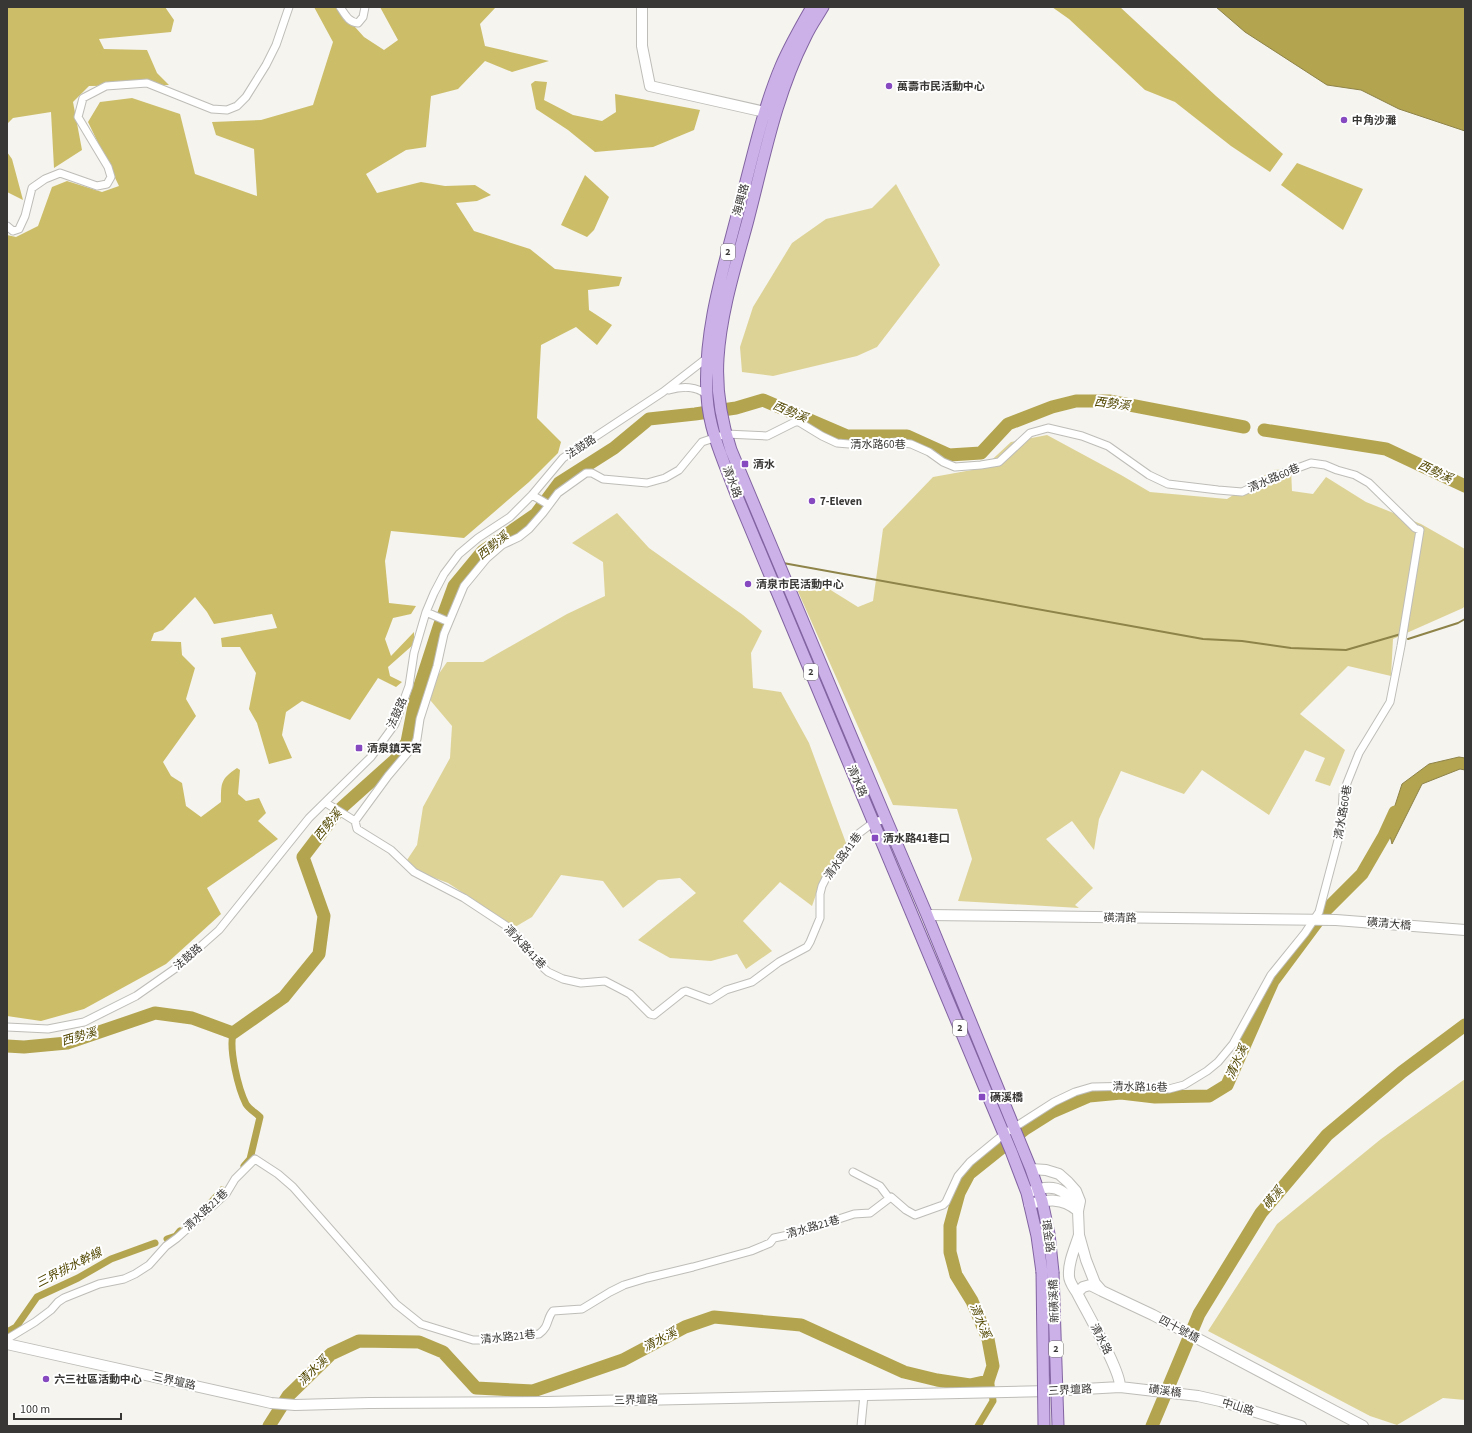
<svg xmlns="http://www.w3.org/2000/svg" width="1472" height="1433" font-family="'Source Sans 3','Noto Sans TC',sans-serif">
	<rect width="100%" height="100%" fill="#f5f4ef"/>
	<!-- green -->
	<path fill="#ded397" d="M896 184 940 265 877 347 857 356 773 376 742 372 740 347 753 307 792 243 826 219 872 208Z
		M1047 435 1121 475 1150 492 1227 499 1273 470 1291 469 1292 491 1313 494 1326 477 1366 502 1421 524 1465 549V606L1463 608 1393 639 1391 676 1348 666 1300 714 1345 750 1330 786 1315 781 1325 758 1305 750 1269 815 1202 770 1184 794 1121 771 1099 819 1094 850 1072 821 1046 839 1093 888 1075 905 1079 908 958 901 972 859 957 809 893 805 796 587 821 584 858 607 873 601 883 529 933 477 983 468 1011 442Z
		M617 513 649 548 743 615 762 631 751 653 753 688 781 692 809 743 846 843 823 875 812 906 780 882 743 921 772 951 746 969 737 954 711 961 670 958 638 940 696 893 680 878 658 880 623 908 603 881 561 875 532 917 515 927 448 883 403 866 417 845 423 807 450 758 452 726 425 694 447 662H483L567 614 605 596 603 562 572 543Z
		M1465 1079V1400L1443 1398 1397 1425 1370 1416 1208 1331 1277 1224 1381 1139Z"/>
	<!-- forest -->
	<path fill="#ccbd69" d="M7 7H165L174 20 171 32 99 39 104 49 147 50 157 73 169 85 89 86 73 102 82 150 54 168 51 112 13 118 7 124Z
		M314 7H337L364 37 384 50 398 40 380 7H496L480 24 485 46 549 61 512 72 485 61 458 89 431 96 426 147 406 150 366 174 377 193 421 182 445 186 475 185 491 195 477 201 456 203 474 231 530 249 555 269 622 277 619 286 588 290 589 310 612 325 597 345 576 327 541 345 537 418 561 442 558 453 529 482 464 538 391 531 385 561 389 603 416 606 411 614 393 618 385 639 391 656 414 632V644L388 667 390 676 402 682 396 687 378 678 350 720 302 701 286 712 282 735 292 758 269 764 257 723 249 709 256 673 240 647H222L221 638 277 628 272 614 214 624 207 612 195 597 163 630 154 633 151 641 181 642 182 655 195 668 186 699 196 716 163 762 171 776 182 783 186 806 201 817 221 802C221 782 221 779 237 768L240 770 238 794 246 801 259 798 266 813 258 821 278 839 207 888 221 914 166 964 84 1009 41 1021 7 1016V235L16 237 38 226 52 187 67 181 102 192 119 186 88 122 100 102 132 98 180 114 195 174 257 196 254 149 216 135 212 122 261 120 313 105 333 42Z
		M1052 7H1120L1216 96 1283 154 1270 172 1231 146 1175 102 1145 90 1069 19Z
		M535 81 547 82 544 100 573 115 602 121 616 112 615 94 700 110 694 130 653 147 595 152 568 130 536 109 531 84Z
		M7 152 12 159 23 200 7 192Z
		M1297 163 1363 189 1343 230 1281 185Z
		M585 175 609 197 594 230 587 237 561 225Z"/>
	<!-- water -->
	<path fill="#b3a450" stroke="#8e8348" d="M1216 7H1465V131L1399 109 1361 90 1327 85 1245 32Z
		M1459 757 1465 758V770L1460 769 1422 784 1392 844 1388 827 1402 784 1429 764Z"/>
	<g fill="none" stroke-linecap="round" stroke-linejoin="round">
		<!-- stream -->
		<path stroke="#8e8348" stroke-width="2" d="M783 563 1203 639 1242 641 1291 648 1346 650 1401 634
			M1408 639 1458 623 1465 619"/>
		<!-- canal -->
		<path stroke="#b3a450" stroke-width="7" d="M233 1033C229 1050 238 1088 246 1104 249 1109 256 1113 260 1117L250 1159 244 1166
			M206 1208 222 1190
			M167 1239 176 1236 180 1231
			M7 1332 16 1327 37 1297 78 1278 111 1259 155 1243
			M978 1426 993 1401 990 1376"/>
		<!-- river -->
		<path stroke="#b3a450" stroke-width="13" d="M1264 430 1386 449 1465 486
			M7 1046 24 1047 67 1043 155 1013 192 1018 233 1033 284 997 319 954 324 916 303 857 338 811 395 760 407 742 415 701 439 627 454 586 483 551 536 514 559 483 614 448 649 419 695 414 736 408 763 400 847 436H907L949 455 981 453 1008 424 1052 407 1076 401H1109L1244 427
			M269 1426 288 1396 331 1354 359 1341 419 1342 443 1352 476 1388 533 1391 623 1360 685 1327 714 1317 801 1325 904 1372 937 1380 970 1385 988 1381 993 1366 988 1339 972 1301 956 1275 950 1252V1226L959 1193 969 1174 1025 1129 1052 1112 1089 1096 1121 1093 1155 1097 1209 1096 1227 1085 1273 981 1325 911 1362 874 1384 836 1395 812
			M1152 1426 1199 1314 1261 1213 1327 1135 1402 1072 1465 1025"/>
		<!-- street casing -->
		<g stroke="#bebdb8" stroke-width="9">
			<path id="street" d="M340 7C345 14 348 22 358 23L363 17 365 7
				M7 226 13 231 19 229 25 216 32 188 45 179 60 173 97 186 107 184 111 177 108 167 78 117 83 98 106 86 147 83 212 109 227 110 237 106 246 97 266 65 276 45 289 7
				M669 390C682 386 697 386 707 395
				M532 495 549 505
				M426 612 449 622
				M326 803 355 821 357 829 391 850 414 872 464 898 508 927 528 948 537 962 548 972 563 979 581 983 605 981 630 994 650 1014 654 1015 683 992 686 991 710 1000 726 990 752 982 779 962 807 947 810 942 820 918V894L822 886 826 878 858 834 874 822 886 819
				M7 1027 48 1029 84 1022 136 996 176 968 219 930 309 818 371 757 395 724 409 686 414 653 426 612 434 593 444 574 459 554 478 538 510 517 532 495 563 458 663 392 703 361 711 360
				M853 1172 880 1186 889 1198
				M7 1339 35 1322 51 1310 58 1302 64 1298 99 1284 124 1279 135 1274 149 1265 166 1246 177 1238 226 1194 235 1179 255 1159 278 1174 293 1187 396 1304 421 1324 473 1340H481L539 1334C550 1326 546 1319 553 1311L582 1309 610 1292 624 1285 647 1278 693 1267 751 1251 770 1243 774 1238 793 1234 854 1214 870 1213 891 1197 906 1210 915 1215 943 1205 946 1202 958 1176 970 1162 1004 1134 1054 1102 1075 1092 1092 1087 1140 1086 1169 1089 1184 1085 1207 1071 1218 1062 1233 1044 1271 975 1305 933 1319 912 1341 829 1343 795 1347 783 1359 753 1390 702 1401 646 1420 530 1415 528 1369 483 1355 475 1337 470 1325 465 1311 463 1276 476 1242 492 1218 490 1168 484 1149 475 1108 446 1082 436 1048 428 1030 433 999 462 981 465 955 467 943 462 929 452 911 444 896 442 861 445 837 443 822 436 799 422H795L767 436 726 434 702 442 679 470 665 478 647 483 603 479 592 473H586L558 493 543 513 529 529 519 537 502 545 487 558 464 586 444 634 437 666 420 719 417 739 415 744 388 776 355 821
				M861 1426 864 1395"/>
		</g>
		<!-- secondary casing -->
		<g stroke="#bebdb8" stroke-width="12">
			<path id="secondary" d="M642 7V46L650 86 765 112 772 115
				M927 915 1336 920 1465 930
				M1031 1169 1046 1170 1059 1174 1068 1182 1076 1191 1080 1201 1078 1211 1079 1235 1086 1260 1095 1283 1102 1291 1153 1315 1363 1426
				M1027 1193C1051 1183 1064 1186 1077 1209
				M1029 1204C1048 1200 1061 1197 1077 1210
				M1100 1290 1090 1285 1083 1287 1077 1293C1086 1311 1121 1371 1120 1387
				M1077 1293C1074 1288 1069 1282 1069 1276 1068 1262 1075 1248 1079 1235
				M7 1344 271 1403 295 1405 369 1403 546 1402 1049 1391 1120 1387 1198 1396 1220 1401 1301 1426"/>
		</g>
		<!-- primary casing -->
		<g stroke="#8264a1" stroke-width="13">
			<path id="primary" d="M812 7C801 26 790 45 781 66 762 111 752 161 739 208 723 270 703 332 707 396 709 431 724 462 736 494L1011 1151 1027 1193 1037 1236 1042 1272
				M823 7C817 17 810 27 805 38 776 95 764 159 748 220 736 265 721 311 718 358 716 390 721 420 731 450L886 819 927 915 1031 1169 1042 1201 1049 1234 1053 1272"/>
		</g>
		<!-- street -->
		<use href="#street" stroke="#fff" stroke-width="7"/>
		<!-- secondary -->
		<use href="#secondary" stroke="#fff" stroke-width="10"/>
		<!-- primary -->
		<use href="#primary" stroke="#ccb1e9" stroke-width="11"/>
		<!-- primary-bridge casing -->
		<g stroke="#8264a1" stroke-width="13" stroke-linecap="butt">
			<path id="primary-bridge" d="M1042 1272 1044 1426
				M1053 1272 1058 1426"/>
		</g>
		<!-- primary-bridge -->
		<use href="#primary-bridge" stroke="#ccb1e9" stroke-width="11"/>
	</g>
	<!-- markers -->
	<g fill="#8649bf" stroke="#fff" stroke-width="1.5">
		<circle cx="889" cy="86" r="4"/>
		<circle cx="1344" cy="120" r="4"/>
		<rect x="741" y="460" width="8" height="8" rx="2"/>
		<circle cx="812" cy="501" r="4"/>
		<circle cx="748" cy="584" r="4"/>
		<rect x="355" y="744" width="8" height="8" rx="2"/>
		<rect x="871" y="834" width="8" height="8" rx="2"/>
		<rect x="978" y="1093" width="8" height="8" rx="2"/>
		<circle cx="46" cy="1379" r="4"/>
	</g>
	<g text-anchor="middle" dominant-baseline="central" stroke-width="4" stroke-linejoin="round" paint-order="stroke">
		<!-- shield labels -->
		<g fill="#fff" stroke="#747372" stroke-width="1">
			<rect x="721" y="244" width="14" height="16" rx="3"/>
			<rect x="804" y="664" width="14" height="16" rx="3"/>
			<rect x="953" y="1020" width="14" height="16" rx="3"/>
			<rect x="1049" y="1341" width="14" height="16" rx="3"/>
		</g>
		<g font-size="10" font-weight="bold" fill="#383735">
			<text x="728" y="252">2</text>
			<text x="811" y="672">2</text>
			<text x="960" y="1028">2</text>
			<text x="1056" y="1349">2</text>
		</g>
		<!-- poi labels -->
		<g font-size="11" font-weight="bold" fill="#383735" stroke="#fff" text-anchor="start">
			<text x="897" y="86">萬壽市民活動中心</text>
			<text x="1352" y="120">中角沙灘</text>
			<text x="753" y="464">清水</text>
			<text x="820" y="501">7-Eleven</text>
			<text x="756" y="584">清泉市民活動中心</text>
			<text x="367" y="748">清泉鎮天宮</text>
			<text x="883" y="838">清水路41巷口</text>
			<text x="990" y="1097">磺溪橋</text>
			<text x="54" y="1379">六三社區活動中心</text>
		</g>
		<!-- street labels -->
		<g font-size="11" fill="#383735" stroke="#fff">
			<text transform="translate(741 200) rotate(-75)">海興路</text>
			<text x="878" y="444">清水路60巷</text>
			<text transform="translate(581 447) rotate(-33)">法鼓路</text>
			<text transform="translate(1274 478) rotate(-23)">清水路60巷</text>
			<text transform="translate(732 482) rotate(69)">清水路</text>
			<text transform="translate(397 713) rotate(-66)">法鼓路</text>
			<text transform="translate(857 781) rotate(67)">清水路</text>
			<text transform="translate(1343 812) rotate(-80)">清水路60巷</text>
			<text transform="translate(843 856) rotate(-54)">清水路41巷</text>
			<text transform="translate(1120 918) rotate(1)">磺清路</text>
			<text transform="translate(1389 924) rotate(5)">磺清大橋</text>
			<text transform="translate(525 947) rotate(47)">清水路41巷</text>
			<text transform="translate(188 957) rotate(-41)">法鼓路</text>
			<text transform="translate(1140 1087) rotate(1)">清水路16巷</text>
			<text transform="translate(206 1210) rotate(-43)">清水路21巷</text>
			<text transform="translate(813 1227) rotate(-16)">清水路21巷</text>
			<text transform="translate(1048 1236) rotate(82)">環金路</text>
			<text transform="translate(1054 1301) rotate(-92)">新磺溪橋</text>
			<text transform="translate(1179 1329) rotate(28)">四十號橋</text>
			<text transform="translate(508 1337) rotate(-6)">清水路21巷</text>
			<text transform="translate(1101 1339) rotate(63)">清水路</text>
			<text transform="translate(174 1381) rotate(13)">三界壇路</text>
			<text transform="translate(1070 1390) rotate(-3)">三界壇路</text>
			<text transform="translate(1165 1391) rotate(7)">磺溪橋</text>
			<text transform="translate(636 1400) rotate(-1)">三界壇路</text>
			<text transform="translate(1238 1407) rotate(17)">中山路</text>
		</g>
		<!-- water labels -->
		<g font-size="12" font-style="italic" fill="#524700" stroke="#fff">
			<text transform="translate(1112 404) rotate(7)">西勢溪</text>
			<text transform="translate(790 412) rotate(23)">西勢溪</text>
			<text transform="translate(1435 472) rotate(25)">西勢溪</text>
			<text transform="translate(493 546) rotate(-39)">西勢溪</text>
			<text transform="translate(328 825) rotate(-51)">西勢溪</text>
			<text transform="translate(79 1037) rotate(-16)">西勢溪</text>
			<text transform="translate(1237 1062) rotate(-66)">清水溪</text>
			<text transform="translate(1273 1198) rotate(-50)">磺溪</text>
			<text transform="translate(69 1268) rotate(-27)">三界排水幹線</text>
			<text transform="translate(980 1321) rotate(68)">清水溪</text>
			<text transform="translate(660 1340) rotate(-28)">清水溪</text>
			<text transform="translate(313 1371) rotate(-44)">清水溪</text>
		</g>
	</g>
	<!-- border -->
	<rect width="1472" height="1433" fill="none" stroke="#383735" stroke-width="16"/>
	<!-- scale -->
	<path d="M14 1413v6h107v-6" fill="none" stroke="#383735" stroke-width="2"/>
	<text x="20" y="1413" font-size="12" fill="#383735" stroke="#ffffff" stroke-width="3" paint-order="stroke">100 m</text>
</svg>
